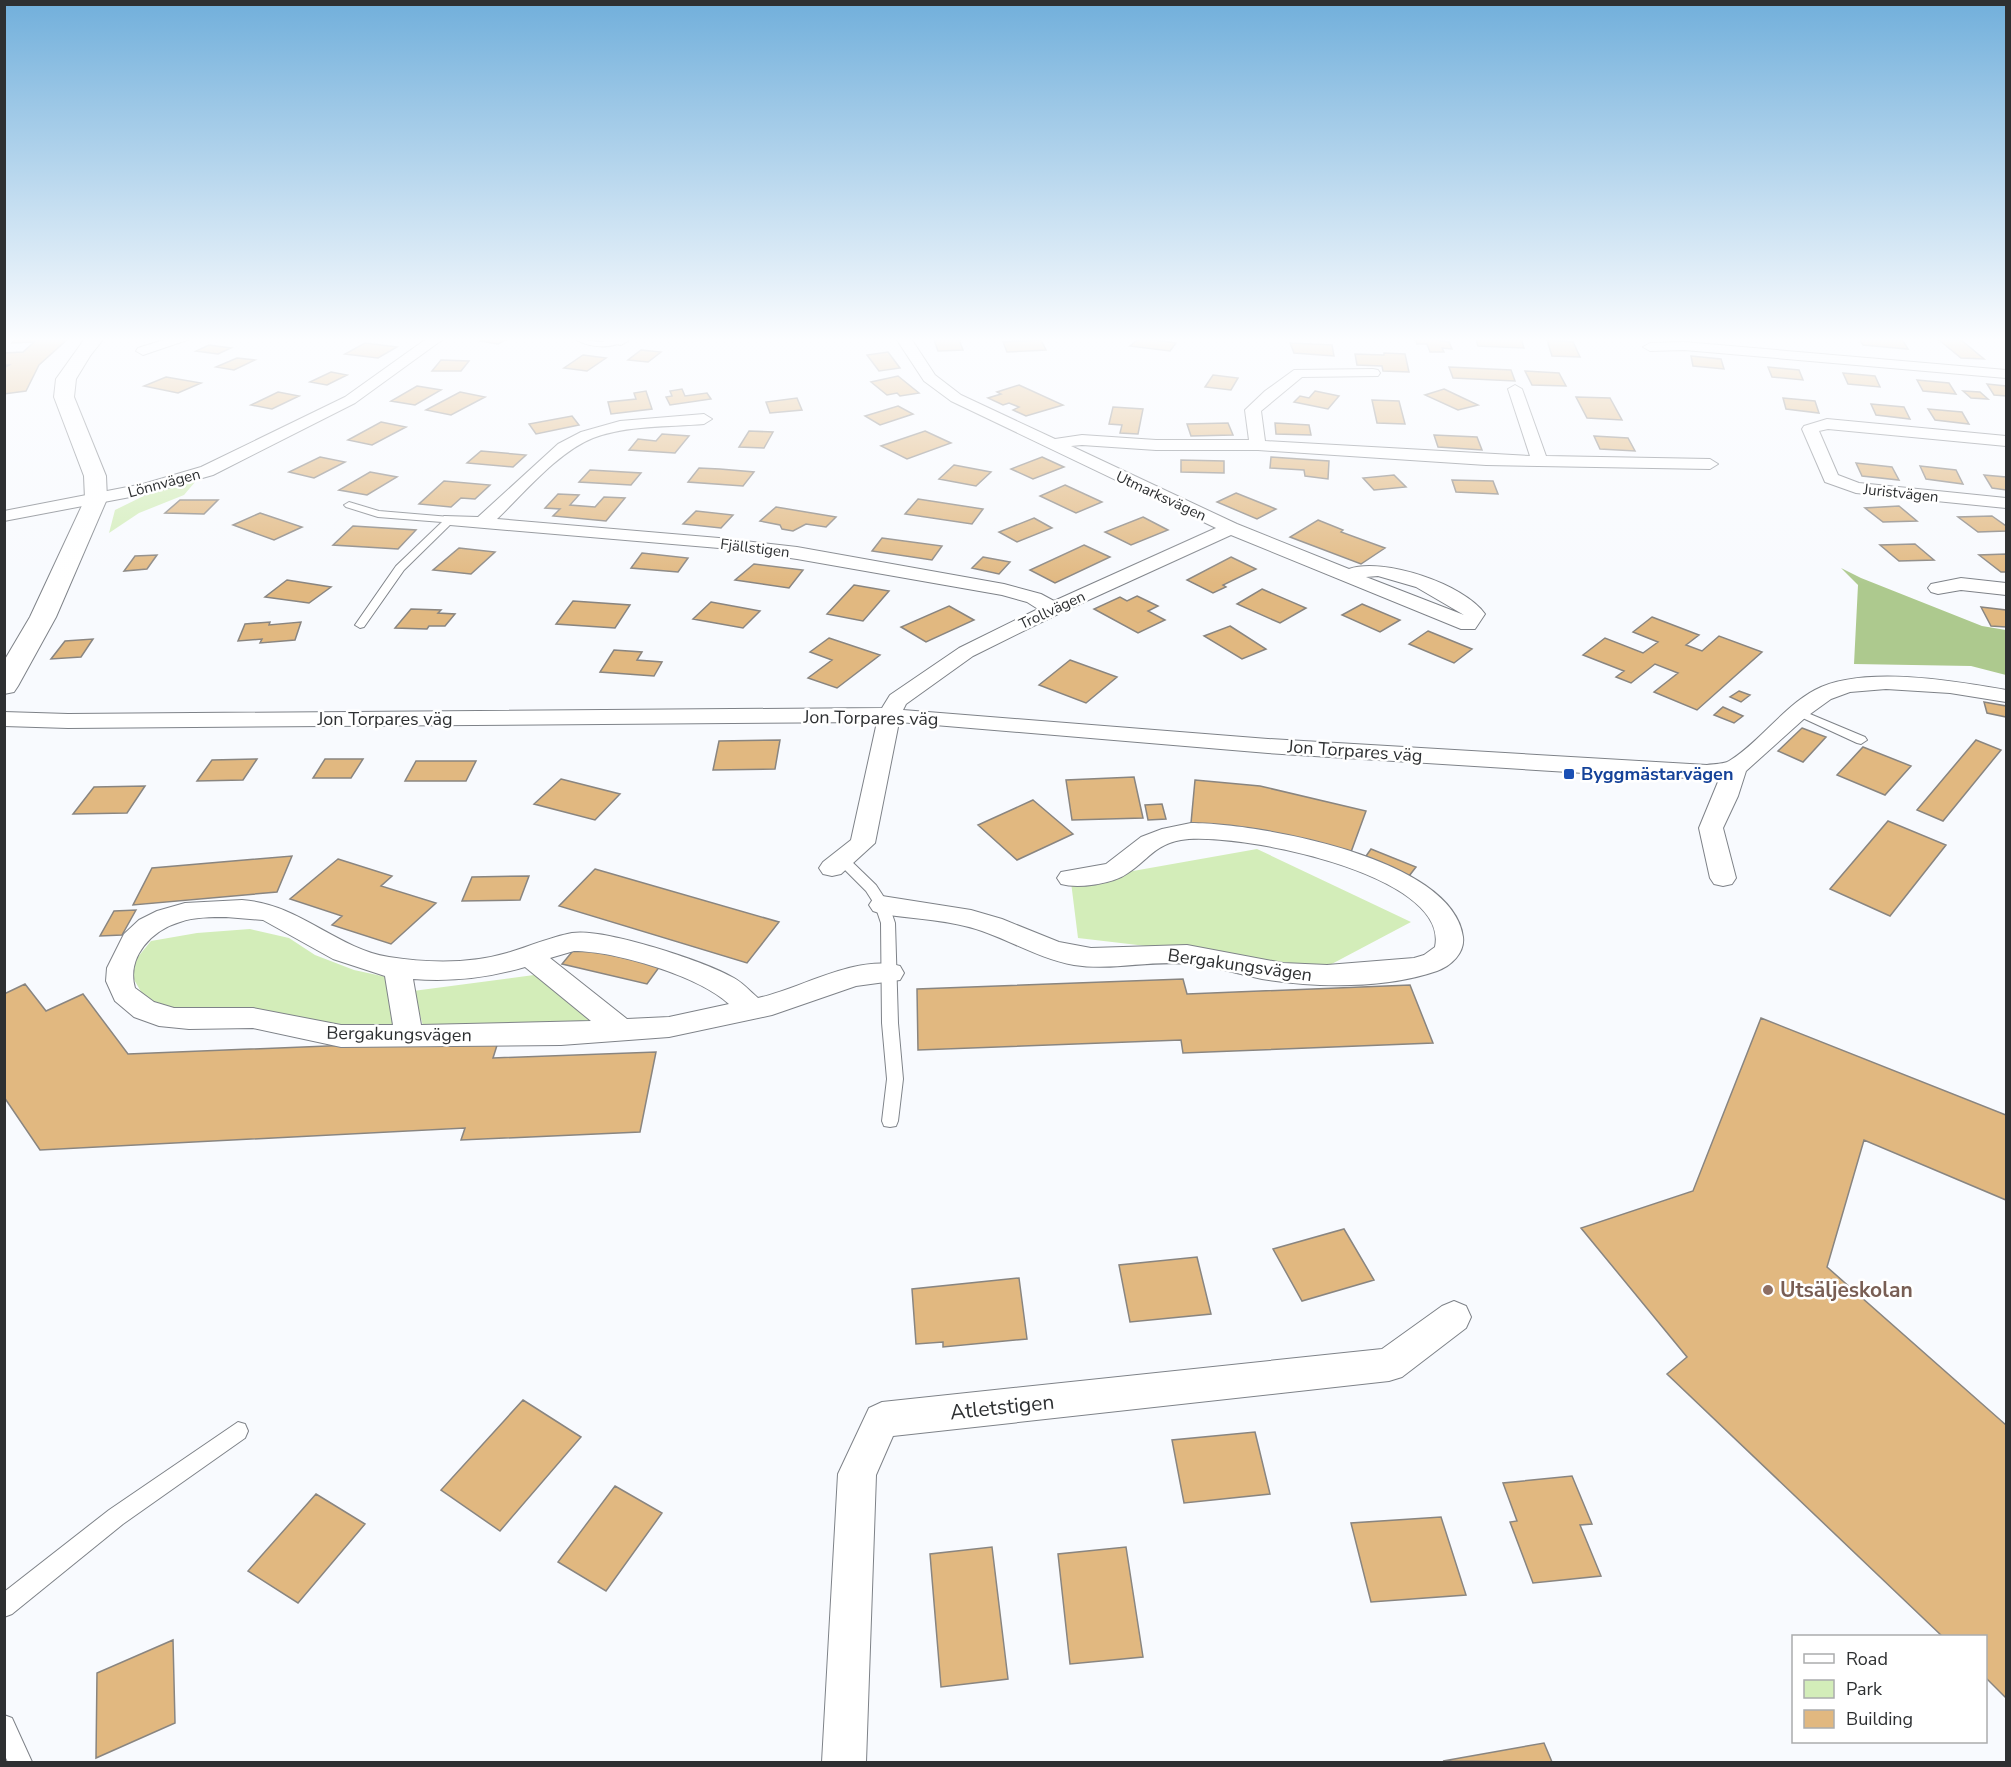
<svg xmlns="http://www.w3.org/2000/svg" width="2011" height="1767" font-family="'Nunito Sans',sans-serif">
	<rect width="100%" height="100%" fill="#f8fafe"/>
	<!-- green -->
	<path fill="#d3edb9" d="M201 475 184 495 139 513 109 533 115 510 162 487Z
		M1257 849 1411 922 1326 967 1078 938 1071 882Z
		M250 929 289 938 315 955 354 970 391 978 396 1029 297 1020 188 1015 148 1004 128 969 151 941 197 933Z
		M534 975 566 993 594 1022 424 1029 413 991Z"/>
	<!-- forest -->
	<path fill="#adc98e" d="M1841 568 1861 578 1982 626 2006 630V675L1971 666 1854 664 1858 585Z"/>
	<!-- building -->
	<path fill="#e1b880" stroke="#898580" stroke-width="1.5" d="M17 337H70L39 365 26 391 4 394V368L9 365H4V353L23 352 34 342 12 343Z
		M488 337H511L498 344 480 341Z
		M933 337H958L963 350 938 351Z
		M1414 337H1438L1440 341 1449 342 1452 349 1442 348 1444 352H1430L1427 344H1417Z
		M1475 337 1521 339 1524 348 1478 346Z
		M1858 337 1902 339 1908 349 1863 345Z
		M1140 338 1176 343 1170 351 1130 346Z
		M1938 339 1961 340 1984 359 1961 358Z
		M1041 340 1046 350 1007 352 1003 342Z
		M1547 340 1573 342 1580 357 1552 356Z
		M365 343 397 347 378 358 345 354Z
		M1290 343 1332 345 1334 356 1294 353Z
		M209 345 231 348 218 354 196 351Z
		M641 350 661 352 648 362 628 360Z
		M888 352 900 368 879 371 867 355Z
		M1384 353 1405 354 1409 372 1383 371 1382 366 1357 365 1355 354 1384 355Z
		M583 355 606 358 587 371 564 368Z
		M1691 356 1721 359 1724 369 1693 366Z
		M237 358 255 360 234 370 216 367Z
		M441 360 469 361 461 371H432Z
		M1449 367 1511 370 1515 381 1453 378Z
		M1768 367 1799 370 1803 380 1772 377Z
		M1525 371 1559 373 1566 386 1532 385Z
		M331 372 347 375 327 385 310 382Z
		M1843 373 1875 376 1880 387 1848 384Z
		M1213 375 1238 378 1231 390 1205 387Z
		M898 376 919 393 900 396 897 393 887 395 871 382Z
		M166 377 201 383 178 393 144 386Z
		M1917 380 1949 383 1956 394 1923 391Z
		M1987 384 2006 386V396L1994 395Z
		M1019 385 1063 405 1026 416 1013 410 1019 407 1009 403 1003 405 988 398 1001 394 997 392Z
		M417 386 441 390 415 405 391 401Z
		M682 389 685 396 707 393 711 399 670 405 666 397 672 396 670 391Z
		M1444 389 1478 405 1458 410 1425 395Z
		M646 391 652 409 611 414 608 402 636 399 634 393Z
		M1315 391 1339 396 1328 409 1294 402 1300 396 1309 398Z
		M1963 391 1980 392 1988 399 1971 398Z
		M278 392 299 396 272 409 251 405Z
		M460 392 485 397 451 415 426 410Z
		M1576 397 1610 398 1622 420 1587 418Z
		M797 398 802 410 770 413 766 402Z
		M1783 398 1815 401 1819 413 1786 409Z
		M1372 400 1399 401 1405 424 1377 423Z
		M1871 404 1904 407 1910 419 1876 415Z
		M898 406 913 414 880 425 865 416Z
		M1113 407 1143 409 1138 434 1120 433 1122 425 1109 424Z
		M1928 409 1962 412 1969 424 1935 420Z
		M572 416 579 425 536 434 529 424Z
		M381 422 406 427 372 445 348 440Z
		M1228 423 1233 435 1191 436 1187 424Z
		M1275 423 1309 425 1311 435 1276 434Z
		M749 431 773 432 764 448 739 447Z
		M925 431 951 443 907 459 881 446Z
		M662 434 689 436 675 453 629 450 638 439 656 441Z
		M1434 435 1477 437 1482 450 1438 447Z
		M1594 436 1628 438 1635 451 1600 449Z
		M481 451 526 455 513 467 467 463Z
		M320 457 345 462 314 478 289 472Z
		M1042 457 1064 467 1033 479 1011 469Z
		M1271 457 1329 461 1328 479 1305 476 1304 470 1270 468Z
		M1181 460 1224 461V473L1181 472Z
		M1856 463 1892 467 1899 480 1862 476Z
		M954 465 991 472 976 486 939 479Z
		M1920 466 1956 470 1963 484 1926 479Z
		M699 468 720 469 754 472 743 486 688 482Z
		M590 470 641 473 631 485 579 482Z
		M370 472 397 477 367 495 339 490Z
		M1394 475 1406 487 1374 490 1363 478Z
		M1984 475 2006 477V490L1992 488Z
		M1452 480 1493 481 1498 494 1456 492Z
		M444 481 490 485 475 499 461 498 451 507 419 504Z
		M1065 485 1102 502 1076 513 1040 496Z
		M1236 493 1276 509 1257 519 1217 502Z
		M558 494 579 495 570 505 595 507 604 497 625 498 606 521 553 516 560 509 545 508Z
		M918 499 983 509 972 524 905 514Z
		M180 500H218L204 514 165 513Z
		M1899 506 1917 521 1883 522 1865 508Z
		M776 507 836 517 826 527 806 524 793 531 782 529 780 525 760 521Z
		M696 511 733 515 721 528 683 524Z
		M260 513 302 527 274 540 233 525Z
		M1992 516 2006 526V531L1978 532 1958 517Z
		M1143 517 1168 530 1131 545 1105 532Z
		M1034 518 1052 528 1017 542 999 532Z
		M1318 520 1343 530 1341 532 1385 548 1361 564 1290 537Z
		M353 526 416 530 398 549 333 545Z
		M882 538 942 546 932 560 872 551Z
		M1915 544 1934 560 1899 561 1880 545Z
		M1084 545 1110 557 1055 583 1030 570Z
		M459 548 495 552 471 574 433 570Z
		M642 553 688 558 678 572 631 568Z
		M2006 554V572H2001L1979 555Z
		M157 555 147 569 124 571 135 556Z
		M983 557 1010 562 999 574 972 568Z
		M1231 557 1256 569 1223 585 1226 587 1213 593 1187 580Z
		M754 564 803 570 789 588 735 580Z
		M287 580 331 587 309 603 265 597Z
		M854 585 889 591 863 621 827 614Z
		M1262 589 1306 608 1280 623 1237 604Z
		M1137 596 1158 606 1148 611 1165 620 1138 633 1094 609 1120 597 1127 601Z
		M573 601 630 605 615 628 556 624Z
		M711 602 760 611 743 628 693 619Z
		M1362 604 1400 620 1380 632 1342 615Z
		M949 606 974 620 926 642 901 627Z
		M1981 607 2006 610V627L1991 626Z
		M411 609 441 610 438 613 455 614 445 626H429L427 629 395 628Z
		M1652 617 1699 635 1686 645 1702 651 1719 636 1762 652 1697 710 1654 692 1678 673 1655 664 1631 683 1616 677 1624 671 1583 655 1605 638 1643 653 1658 642 1633 632Z
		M270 622 269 625 301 622 295 640 260 643 262 639 238 641 245 624Z
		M1230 626 1266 649 1242 659 1204 636Z
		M1428 631 1472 649 1454 663 1409 644Z
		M829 638 880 655 837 688 808 678 832 660 810 652Z
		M93 639 81 657 51 659 65 641Z
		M614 650 642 652 637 660 662 662 654 676 600 672Z
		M1070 660 1117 677 1086 703 1039 685Z
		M1739 691 1750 695 1741 702 1730 697Z
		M1984 702 2006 706V717L1987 713Z
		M1723 707 1743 716 1734 723 1714 715Z
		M1802 728 1826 737 1803 762 1778 751Z
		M780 740 775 769 713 770 719 741Z
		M1976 740 2001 750 1943 821 1917 810Z
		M1863 747 1911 766 1885 795 1837 775Z
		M257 759 243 780 197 781 212 760Z
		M325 759H363L351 778H313Z
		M416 761H476L466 781H405Z
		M1134 777 1143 818 1072 820 1066 780Z
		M561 779 620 794 595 820 534 804Z
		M1195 780 1260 786 1366 811 1351 852 1255 829 1191 823Z
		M145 786 127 813 73 814 94 787Z
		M1033 800 1073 834 1017 860 978 825Z
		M1162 804 1166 819 1148 820 1145 805Z
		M1888 821 1946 845 1890 916 1830 889Z
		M1371 849 1416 867 1409 876 1364 859Z
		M292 856 277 892 133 905 152 868Z
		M338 859 392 876 381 886 436 903 391 944 332 925 342 916 290 899Z
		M595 869 779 922 747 963 559 906Z
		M529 876 520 900 462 901 472 877Z
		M136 910 122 935 100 936 114 911Z
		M576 947 660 966 647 984 562 964Z
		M1183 979 1187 994 1410 985 1433 1043 1183 1053 1181 1040 918 1050 917 989Z
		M25 984 46 1011 83 994 128 1054 499 1039 493 1058 656 1052 640 1132 461 1140 465 1128 40 1150 4 1097V994Z
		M1761 1018 2006 1115V1200L1864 1140 1827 1267 2006 1425V1698L1986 1678V1636H1942L1667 1374 1687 1357 1581 1228 1693 1191Z
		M1344 1229 1374 1280 1302 1301 1273 1249Z
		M1197 1257 1211 1314 1130 1322 1119 1265Z
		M1019 1278 1027 1339 943 1347V1342L916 1344 912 1289Z
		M523 1400 581 1437 500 1531 441 1490Z
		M1255 1432 1270 1494 1184 1503 1172 1440Z
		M1572 1476 1592 1524 1580 1525 1601 1576 1533 1583 1510 1522 1517 1521 1503 1483Z
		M615 1486 662 1513 606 1591 558 1562Z
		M316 1494 365 1524 298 1603 248 1571Z
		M1441 1517 1466 1595 1371 1602 1351 1523Z
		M992 1547 1008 1679 941 1687 930 1554Z
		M1126 1547 1143 1657 1070 1664 1058 1554Z
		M173 1640 175 1723 96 1758 97 1673Z
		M1544 1743 1552 1762 1443 1761Z"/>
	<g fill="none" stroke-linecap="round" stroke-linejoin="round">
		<!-- service casing -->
		<g stroke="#7e8288" stroke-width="2">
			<path id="service" d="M571 337C581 337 590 342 600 342 609 342 618 338 625 341 608 350 586 347 571 337Z
				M349 502 379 511 450 517 455 520 404 570 364 627 360 628 355 625 396 566 442 522 378 517 346 507 344 505Z
				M1798 709 1865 737 1867 740 1861 744 1857 743 1794 714 1792 712 1794 710Z
				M842 856 847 857 876 885 889 905 895 923 898 1023 903 1079 898 1121 896 1126 890 1127 884 1126 882 1121 887 1079 882 1023 881 923 875 905 866 891 835 860Z
				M238 1422 245 1424 248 1431 245 1438 123 1524 12 1614 4 1617V1592L109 1510Z
				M4 1715 12 1718 32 1762H8L4 1754Z"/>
		</g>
		<!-- minor casing -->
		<g stroke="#7e8288" stroke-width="2">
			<path id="minor" d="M173 337H196L143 355 136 351 138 348Z
				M429 337H446L355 403 213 475 146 494 4 521V511L143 484 201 467 345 397Z
				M594 337H624L628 341 621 345 596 340Z
				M895 337H910L935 375 961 395 1055 439 1082 435 1156 440H1249L1245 410 1265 391 1294 370 1373 369 1378 370 1380 373 1378 376 1302 377 1261 411 1265 441 1530 456 1508 389 1515 385 1522 389 1546 456 1710 459 1718 464 1710 469 1486 465 1258 450H1156L1082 445 1071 446 1237 524 1349 569C1383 557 1464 584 1485 614L1475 629H1461L1231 535 1060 613 973 656 906 704 903 710 1268 739 1707 765C1714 764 1724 764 1729 761 1759 743 1783 707 1815 690 1862 665 1955 681 2006 690V702L1950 693 1886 689 1850 692 1831 699 1806 717 1746 771 1738 796 1723 828 1736 878 1732 884 1723 886 1714 884 1710 878 1699 828 1720 777 1664 778 1268 753 899 722 875 843 841 874 832 876 823 874 819 868 823 862 851 840 877 722 68 728 4 726V712L68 714 882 708 890 695 959 648 1038 609 1027 602 1002 595 797 559 719 548 450 525 444 524 441 520 444 516 478 517 558 444 581 432 620 421 704 414 712 419 704 424C668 427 627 425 593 438 558 452 524 493 497 519L719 538 797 547 1004 584 1041 594 1054 601 1216 528 951 401 924 381ZM1378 576 1416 587 1464 615 1366 577Z
				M1684 342 2006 370V378L1684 350 1650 351 1643 347 1650 343Z
				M1827 419 2006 436V446L1828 429 1819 431 1838 475 1859 483 2006 498V508L1856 493 1825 482 1802 429 1804 426Z
				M1961 578 2006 583V595L1961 590 1938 594 1931 592 1928 588 1931 584Z
				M1191 823C1255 823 1453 857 1463 937 1465 953 1451 966 1437 971 1385 989 1315 988 1262 979 1238 974 1214 966 1189 964 1151 960 1112 971 1074 965 1041 959 1013 942 982 931 951 920 915 919 882 914L873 911 869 905 873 899 882 896 971 910 1002 919 1059 942 1091 948 1187 945 1283 963 1327 965 1414 958 1424 955 1435 947C1451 873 1232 831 1181 840 1154 845 1148 860 1128 873 1113 884 1078 889 1061 884L1057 878 1061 872 1106 864 1141 837 1162 829Z
				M242 900C300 904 335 948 389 957 427 963 470 964 507 953 528 947 550 937 572 933 604 928 704 961 734 978 743 983 750 991 758 998 800 989 857 954 900 966L904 973 900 980 856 986 772 1015 669 1037 561 1045 341 1047 253 1028 189 1029 159 1026 134 1017 115 1001 106 981 107 968 124 934 139 920 157 911 185 903ZM226 917 263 920 333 959 385 976 393 1025H341L253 1008H174L154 1002 135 988C126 957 152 930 180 922 195 917 211 917 226 917ZM574 951C615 951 699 976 729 1004L669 1017 627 1019 550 958ZM525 967 591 1021 421 1025 413 979C451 982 488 978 525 967Z
				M1454 1301 1466 1306 1471 1317 1466 1328 1402 1377 1389 1381 893 1436 876 1475 866 1762H822L838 1474 869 1408 882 1402 1382 1349 1442 1306Z"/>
		</g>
		<!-- tertiary casing -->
		<g stroke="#7e8288" stroke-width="2">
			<path id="tertiary" d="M86 337H105L90 356 76 379 74 397 106 476 107 499 56 617 18 686 14 692 4 694V661L30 617 85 499 84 476 54 397 56 379Z"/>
		</g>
		<!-- service -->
		<use href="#service" fill="#fff" fill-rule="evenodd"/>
		<!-- minor -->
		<use href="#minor" fill="#fff" fill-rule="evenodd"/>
		<!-- tertiary -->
		<use href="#tertiary" fill="#fff" fill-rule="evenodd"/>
	</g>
	<!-- sky -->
	<linearGradient id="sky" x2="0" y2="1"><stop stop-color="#71afdb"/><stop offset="0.58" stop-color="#fcfdff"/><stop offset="1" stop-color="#fcfdff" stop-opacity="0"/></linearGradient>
	<rect width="2011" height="585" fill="url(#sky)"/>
	<!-- markers -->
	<rect fill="#1a4fb4" stroke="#fff" stroke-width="2" x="1563" y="768" width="12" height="12" rx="3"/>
	<circle fill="#8d6e63" stroke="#fff" stroke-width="2" cx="1768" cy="1290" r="6"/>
	<g text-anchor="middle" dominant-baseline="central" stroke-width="5" stroke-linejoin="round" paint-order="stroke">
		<!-- far-street labels -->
		<g font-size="15" fill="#2e3032" stroke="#fff">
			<text transform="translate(164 483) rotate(-15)">Lönnvägen</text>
			<text transform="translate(1901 493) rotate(6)">Juristvägen</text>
			<text transform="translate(1161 496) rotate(25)">Utmarksvägen</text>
			<text transform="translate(755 548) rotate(7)">Fjällstigen</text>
			<text transform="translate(1052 610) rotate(-25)">Trollvägen</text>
		</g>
		<!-- street labels -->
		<g font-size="18" fill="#2e3032" stroke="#fff">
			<text transform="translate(871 718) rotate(1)">Jon Torpares väg</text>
			<text x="385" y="719">Jon Torpares väg</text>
			<text transform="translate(1355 751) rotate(4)">Jon Torpares väg</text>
			<text transform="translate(1240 965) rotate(8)">Bergakungsvägen</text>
			<text transform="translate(399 1034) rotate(1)">Bergakungsvägen</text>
		</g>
		<!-- transit labels -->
		<g font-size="18" font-weight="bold" fill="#164399" stroke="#fff" text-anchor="start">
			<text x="1581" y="774">Byggmästarvägen</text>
		</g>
		<!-- near-education labels -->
		<g font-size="21" font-weight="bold" fill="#785e54" stroke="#fff" text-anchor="start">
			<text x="1780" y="1290">Utsäljeskolan</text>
		</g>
		<!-- near-street labels -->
		<g font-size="21" fill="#2e3032" stroke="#fff">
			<text transform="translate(1002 1407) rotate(-6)">Atletstigen</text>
		</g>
	</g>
	<!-- border -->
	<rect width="2011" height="1767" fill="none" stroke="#2e3032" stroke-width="12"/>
	<!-- legend -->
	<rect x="1792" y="1635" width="195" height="108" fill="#ffffff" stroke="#abacad" stroke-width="1.5"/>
	<rect x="1804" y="1654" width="30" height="9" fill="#ffffff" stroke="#abacad" stroke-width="1.5"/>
	<text x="1846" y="1665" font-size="18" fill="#2e3032">Road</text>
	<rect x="1804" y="1680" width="30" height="18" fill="#d3edb9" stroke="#abacad" stroke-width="1.5"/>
	<text x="1846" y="1695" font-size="18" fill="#2e3032">Park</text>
	<rect x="1804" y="1710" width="30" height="18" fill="#e1b880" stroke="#abacad" stroke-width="1.5"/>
	<text x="1846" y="1725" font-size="18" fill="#2e3032">Building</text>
</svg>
